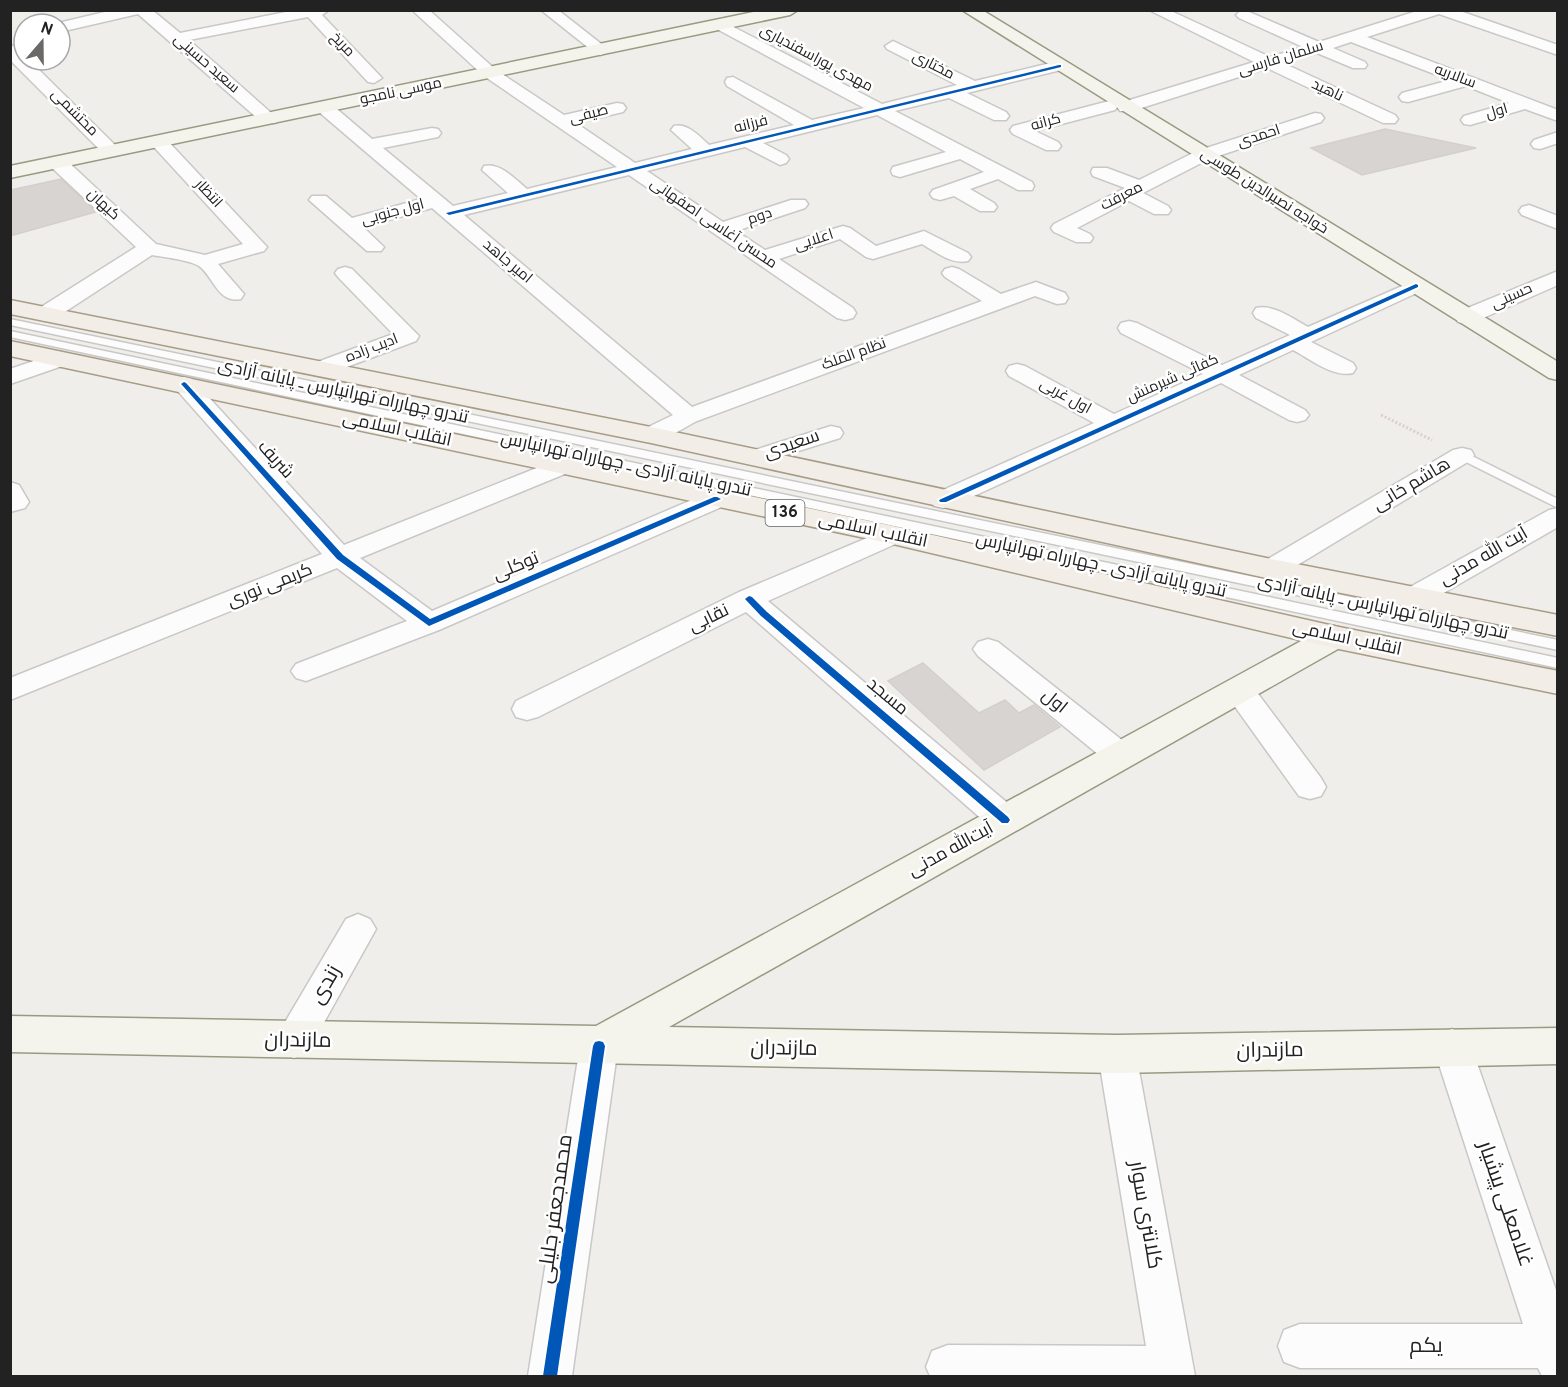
<svg xmlns="http://www.w3.org/2000/svg" width="1568" height="1387" font-family="Overpass,Cairo,sans-serif">
	<rect width="100%" height="100%" fill="#f0eeeb"/>
	<!-- building -->
	<path fill="#d7d4d2" stroke="#d3d0cc" stroke-width="1.5" d="M1385 129 1476 148 1362 175 1311 148Z
		M61 179 96 212 10 236V190Z
		M923 663 979 713 1005 700 1019 713 1034 705 1060 727 984 770 888 681Z"/>
	<g fill="none" stroke-linecap="round" stroke-linejoin="round">
		<!-- service casing -->
		<g stroke="#c9c8c7" stroke-width="3">
			<path id="service" d="M10 319 1558 640V650L10 325Z
				M10 331 1558 658V668L10 337Z
				M1462 451 1558 499V508L1458 458 1456 455Z"/>
		</g>
		<!-- minor casing -->
		<g stroke="#c9c8c7" stroke-width="3">
			<path id="minor" d="M113 10H152L180 33 296 10H329L322 15 382 78 374 83 368 82 308 17 189 40 278 119 275 123H263L138 14 60 32V24H54Z
				M412 10H429L496 70 564 115 617 103 623 104 626 108 623 112 576 123 635 163 692 149 671 130 674 126C688 123 699 136 709 145L794 125 727 86 725 82 727 78 733 77 812 120 864 108 715 28 712 25 715 22 720 20 882 104 957 85 887 49 885 46 893 41 975 81 1059 61 1065 63 1067 66 1065 69 967 93 1006 112 1009 116 1006 120H994L949 98 895 111 1032 182 1034 186 1032 190H1018L998 179 970 189 994 203 997 207 994 211H980L954 196 940 200 933 198 930 194 933 190 984 172 960 159 900 177 893 175 891 171 893 167 946 152 877 115 763 143 786 155 789 159 786 163 780 165 745 147 647 171 723 222 791 200H805L808 204 805 208 736 231 765 250 843 226 850 228 876 246 924 231 968 253 971 257 968 261C952 265 936 252 922 244L873 259 866 257 840 239 779 259 853 308 856 313 853 318 845 320 837 318 629 175 464 215 692 407 982 301 945 277 942 273 945 269 952 267 959 269 1001 294 1036 282 1065 293 1068 298 1065 303 1057 304 1035 296 697 421C681 429 661 445 642 440L639 435 642 430 673 415 432 208 363 227 384 247 381 251H367L309 200 312 196H326L352 218 421 199 319 112 316 108 319 104H331L372 139 432 128 438 129 441 133 438 137 383 148 453 206 508 193 482 170 484 166C500 162 515 179 527 189L617 167 484 76Z
				M541 10H558L609 50 601 55 595 53Z
				M1149 10H1169L1270 57 1303 47 1239 18 1236 15 1239 12H1249L1319 42 1420 10H1457L1558 45V55L1439 14 1367 37 1558 110V121L1525 109 1470 125 1464 124 1461 120 1464 116 1509 103 1466 86 1408 102 1402 101 1399 97 1402 93 1450 80 1351 42 1333 48 1365 62 1367 65 1365 68H1353L1317 53 1283 63 1395 115 1398 119 1395 123H1383L1267 68 1132 111H1120L1117 107 1120 103 1254 62Z
				M10 45 16 47 24 55V60H29L117 147 120 151 117 155H105L10 60Z
				M1109 101 1115 102 1118 106 1115 110 1035 131 1058 142 1061 146 1058 150H1046L1013 134 1010 130 1013 126Z
				M1315 113 1321 114 1324 118 1321 122 1209 159 1143 193 1168 206 1171 210 1168 214H1154L1129 201 1077 228 1090 234 1093 238 1090 242H1076L1054 232 1051 228 1054 224 1125 188 1093 176 1091 172 1093 168H1107L1139 180 1197 151Z
				M1558 132V143L1540 149 1534 148 1531 144 1534 140Z
				M159 137 165 138 267 247 264 251 218 264 244 294 241 299C218 304 214 277 199 266 190 260 163 257 152 255L54 319 46 321 38 319 35 314 38 309 136 247 50 166 48 162 50 158H64L156 244 205 255 243 244 153 146 150 142 153 138Z
				M1529 205 1558 216V229L1522 215 1519 211 1522 207Z
				M345 267 352 269 419 336 416 341 328 374 320 376 312 374 309 369 312 364 393 334 338 277 335 273 338 269Z
				M1558 271V285L1474 322 1466 324 1458 322 1455 317 1458 312Z
				M1416 280 1423 282 1427 286 1423 290 1311 342 1353 363 1356 368 1353 373C1334 378 1310 359 1293 350L1239 375 1305 410 1309 415 1305 420 1297 422 1289 420 1221 383 952 506 943 508 934 506 930 500 934 494 1094 423 1009 376 1006 371 1009 366 1017 364 1025 366 1114 414 1203 374 1121 333 1118 328 1121 323 1129 321 1137 323 1222 365 1290 335 1256 318 1253 313 1256 308C1274 304 1293 319 1308 327Z
				M60 352 68 354 71 359 68 364 10 384V369Z
				M184 377 192 379 344 545 554 461 563 458 572 461 576 466 572 471 360 558 432 611 708 493 717 491 726 493 730 499 726 505 439 630 306 681 296 678 291 671 296 664 407 621 337 568 10 700V678L322 554 176 389 172 384 176 379Z
				M831 426 840 428 843 433 840 438 754 465 745 463 742 458 745 453Z
				M1462 448 1471 450 1474 455 1471 460 1281 575 1271 578 1261 575 1257 569 1261 563 1453 450Z
				M10 482 19 485 29 502 25 508 10 512Z
				M1558 508V527L1421 606 1411 608 1401 606 1397 599 1401 592 1549 510Z
				M893 527 902 529 906 535 902 541 768 601 1017 811 1021 820 1017 829 1005 833 993 829 746 612 538 717 527 720 516 717 512 709 516 701 739 592Z
				M988 639 998 642 1132 748 1137 756 1132 764 1121 768 1110 764 978 656 973 649 978 642Z
				M1239 679 1250 683 1321 778 1326 787 1321 796 1310 799 1299 796 1228 697 1224 690 1228 683Z
				M358 914 370 919 376 929 307 1053 294 1058 281 1053 275 1041 281 1029 346 919Z
				M599 1029 612 1034 618 1046 572 1376H528L580 1046 586 1034Z
				M1452 1029 1465 1034 1471 1046 1558 1296V1376H1542L1538 1368H1300L1284 1362 1278 1346 1284 1330 1300 1324H1523L1433 1046 1439 1034Z
				M1117 1037 1130 1042 1136 1054 1195 1376H930L926 1367 932 1351 948 1345 1146 1346 1098 1054 1104 1042Z"/>
		</g>
		<!-- secondary casing -->
		<g stroke="#999a82" stroke-width="3">
			<path id="secondary" d="M763 10H798L790 15 10 178V166Z
				M962 10H982L1558 362V380L1549 378Z
				M1334 626 1345 629 1350 637 1345 645 669 1027 1117 1035 1558 1028V1064L1117 1073 10 1052V1016L596 1026 1323 629Z"/>
		</g>
		<!-- primary casing -->
		<g stroke="#a79c86" stroke-width="3">
			<path id="primary" d="M10 300 651 427 1271 559 1558 615V636L1271 579 651 443 10 314Z
				M10 341 893 526 1334 626 1558 671V694L1334 648 893 544 10 356Z"/>
		</g>
		<!-- path -->
		<path stroke="#dccecd" stroke-width="3" stroke-dasharray="2 2" stroke-linecap="butt" d="M1381 415 1432 440"/>
		<!-- service -->
		<use href="#service" fill="#fdfcfc" fill-rule="evenodd"/>
		<!-- minor -->
		<use href="#minor" fill="#fdfcfc" fill-rule="evenodd"/>
		<!-- secondary -->
		<use href="#secondary" fill="#f4f4ed" fill-rule="evenodd"/>
		<!-- primary -->
		<use href="#primary" fill="#f3ede7" fill-rule="evenodd"/>
		<!-- cycleway casing -->
		<g stroke="#fff" stroke-width="4">
			<path id="cycleway" d="M1059 65H1061V67L449 215 446 213Z
				M1416 284 1418 285V287L946 502H940L939 500Z
				M184 382 186 383 343 555 430 619 714 497H717L721 499 429 626 337 559 182 385 181 384Z
				M749 596 752 597 767 612 1008 817 1010 820 1008 823H1002L761 616 745 599Z
				M599 1041 603 1042 605 1046 557 1376H543L593 1046 595 1042Z"/>
		</g>
		<!-- cycleway -->
		<use href="#cycleway" fill="#0057b8" fill-rule="evenodd"/>
	</g>
	<g text-anchor="middle" dominant-baseline="central" stroke-width="5" stroke-linejoin="round" paint-order="stroke">
		<!-- far-street labels -->
		<g font-size="15" fill="#222" stroke="#fff">
			<text transform="translate(342 45) rotate(46)">مریخ</text>
			<text transform="translate(816 59) rotate(28)">مهدی پوراسفندیاری</text>
			<text transform="translate(1281 59) rotate(-17)">سلمان فارسی</text>
			<text transform="translate(206 64) rotate(41)">سعید حسینی</text>
			<text transform="translate(933 66) rotate(27)">مختاری</text>
			<text transform="translate(1455 77) rotate(21)">سالاریه</text>
			<text transform="translate(1327 91) rotate(25)">ناهید</text>
			<text transform="translate(401 92) rotate(-12)">موسی نامجو</text>
			<text transform="translate(1497 112) rotate(-16)">اول</text>
			<text transform="translate(74 113) rotate(45)">محتشمی</text>
			<text transform="translate(589 115) rotate(-14)">صیفی</text>
			<text transform="translate(1046 123) rotate(-15)">کرانه</text>
			<text transform="translate(751 125) rotate(-14)">فرزانه</text>
			<text transform="translate(1259 137) rotate(-18)">احمدی</text>
			<text transform="translate(1264 192) rotate(32)">خواجه نصیرالدین طوسی</text>
			<text transform="translate(208 194) rotate(47)">انتظار</text>
			<text transform="translate(1122 197) rotate(-27)">معرفت</text>
			<text transform="translate(103 205) rotate(43)">کیهان</text>
			<text transform="translate(393 213) rotate(-15)">اول جنوبی</text>
			<text transform="translate(760 217) rotate(-18)">دوم</text>
			<text transform="translate(713 224) rotate(34)">محسن آغاسی اصفهانی</text>
			<text transform="translate(814 241) rotate(-18)">اعلایی</text>
			<text transform="translate(507 262) rotate(40)">امیر جاهد</text>
			<text transform="translate(1512 297) rotate(-24)">حسینی</text>
			<text transform="translate(372 349) rotate(-21)">ادیب زاده</text>
			<text transform="translate(854 355) rotate(-20)">نظام الملک</text>
			<text transform="translate(1173 379) rotate(-24)">کفائی شیرمنش</text>
			<text transform="translate(1065 397) rotate(29)">اول غربی</text>
		</g>
		<!-- shield labels -->
		<rect fill="#fff" stroke="#646464" stroke-width="1.5" x="765.5" y="500" width="39" height="26" rx="4.5"/>
		<g font-size="16" font-weight="bold" fill="#222">
			<text x="785" y="513">136</text>
		</g>
		<!-- street labels -->
		<g font-size="18" fill="#222" stroke="#fff">
			<text transform="translate(343 392) rotate(12)">تندرو چهارراه تهرانپارس ـ پایانه آزادی</text>
			<text transform="translate(397 430) rotate(12)">انقلاب اسلامی</text>
			<text transform="translate(792 445) rotate(-19)">سعیدی</text>
			<text transform="translate(275 460) rotate(48)">شریف</text>
			<text transform="translate(626 465) rotate(12)">تندرو پایانه آزادی ـ چهارراه تهرانپارس</text>
			<text transform="translate(1412 485) rotate(-31)">هاشم خانی</text>
			<text transform="translate(873 531) rotate(12)">انقلاب اسلامی</text>
			<text transform="translate(1484 557) rotate(-30)">آیت الله مدنی</text>
			<text transform="translate(1101 566) rotate(12)">تندرو پایانه آزادی ـ چهارراه تهرانپارس</text>
			<text transform="translate(516 567) rotate(-23)">توکلی</text>
			<text transform="translate(270 586) rotate(-22)">کریمی نوری</text>
			<text transform="translate(1383 608) rotate(12)">تندرو چهارراه تهرانپارس ـ پایانه آزادی</text>
			<text transform="translate(709 619) rotate(-26)">نقابی</text>
			<text transform="translate(1347 639) rotate(12)">انقلاب اسلامی</text>
			<text transform="translate(887 697) rotate(40)">مسجد</text>
			<text transform="translate(1054 702) rotate(39)">اول</text>
			<text transform="translate(951 850) rotate(-29)">آیت‌الله مدنی</text>
		</g>
		<!-- near-street labels -->
		<g font-size="21" fill="#222" stroke="#fff">
			<text transform="translate(326 985) rotate(-60)">زندی</text>
			<text transform="translate(298 1041) rotate(1)">مازندران</text>
			<text transform="translate(784 1049) rotate(1)">مازندران</text>
			<text transform="translate(1270 1051) rotate(-1)">مازندران</text>
			<text transform="translate(1505 1204) rotate(71)">غلامعلی پیشیار</text>
			<text transform="translate(556 1209) rotate(-82)">محمدجعفر جلیلی</text>
			<text transform="translate(1145 1215) rotate(80)">کلانتری سوار</text>
			<text x="1426" y="1346">یکم</text>
		</g>
	</g>
	<!-- border -->
	<rect width="1568" height="1387" fill="none" stroke="#222222" stroke-width="24"/>
	<!-- north arrow -->
	<g transform="translate(42 42) rotate(20)"><circle r="28" fill="#ffffff" stroke="#a7a7a7" stroke-width="1.5"/>
	<path d="M0-4.5L10 22L0 15L-10 22Z" fill="#6a6968"/>
	<text y="-9" font-size="16" font-weight="bold" text-anchor="middle" fill="#222222">N</text>
	</g>
</svg>
